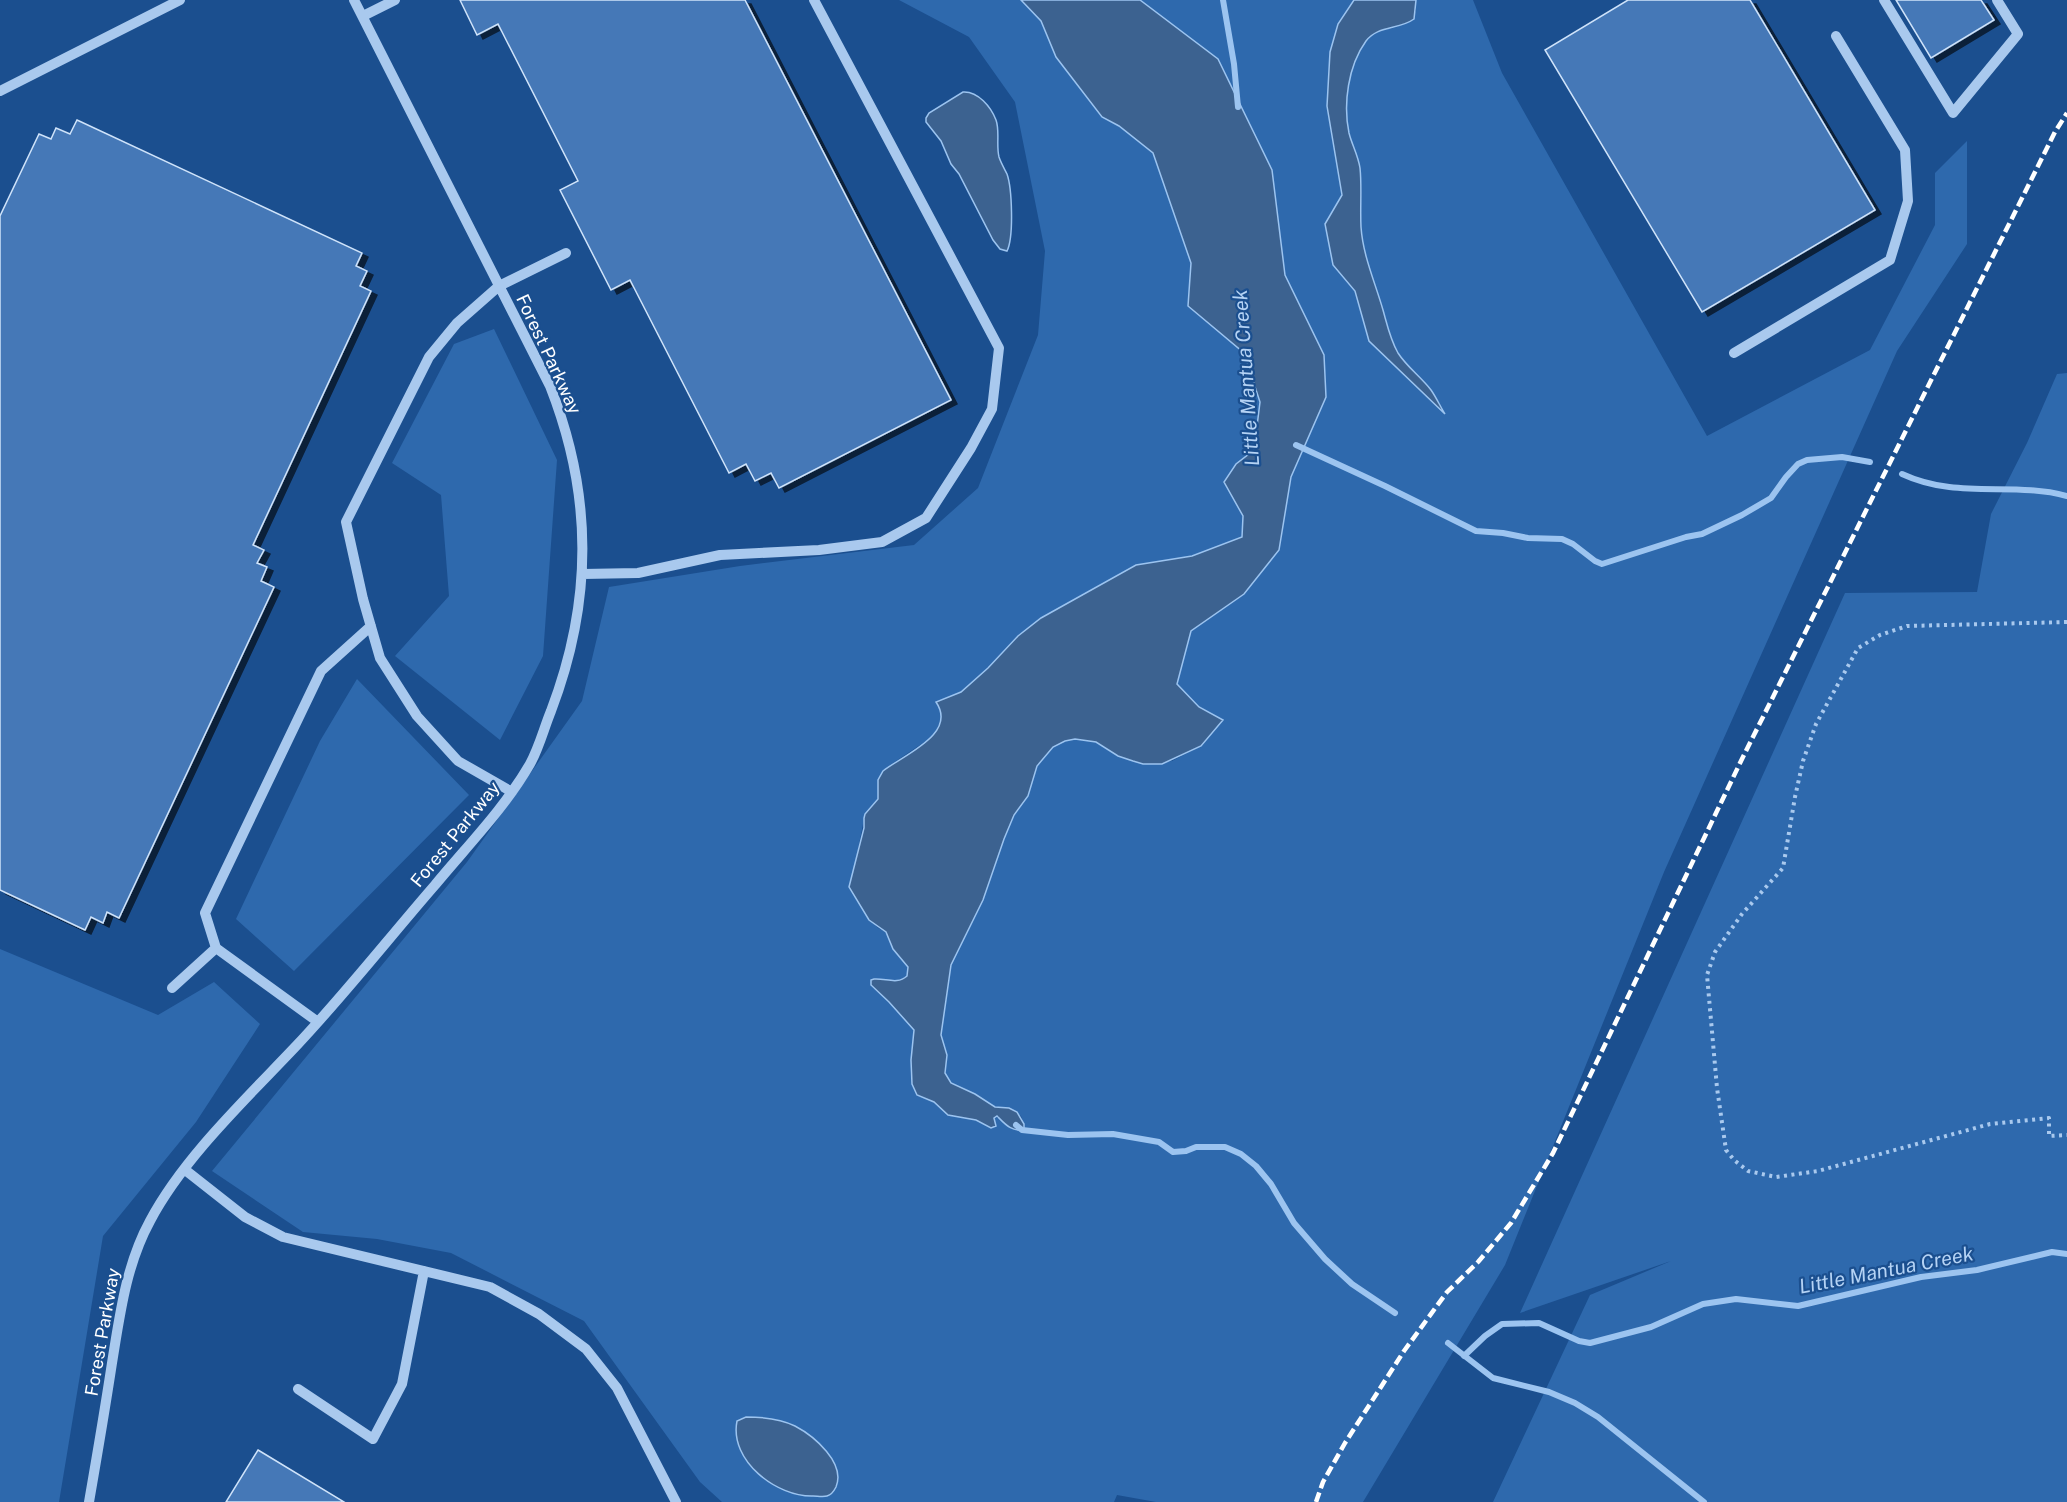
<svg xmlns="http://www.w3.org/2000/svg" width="2067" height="1502" font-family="'Public Sans',sans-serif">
	<defs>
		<filter id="shadow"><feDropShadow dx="6" dy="4" stdDeviation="0" flood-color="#0009"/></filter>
	</defs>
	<rect width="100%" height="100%" fill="#1b4f8f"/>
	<!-- green -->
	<path fill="#2e69ad" d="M899 0H1021L1041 21 1056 57 1102 117 1119 126 1153 153 1191 263 1188 306 1244 353 1260 402 1254 450 1236 464 1224 482 1243 516V537L1192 556 1136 565 1041 618 1018 636 988 668 961 692 936 702 941 711V718L935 735 890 765 878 791V798L865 814 854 870 850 882 866 915 878 928 886 932 908 967 907 976 904 979 894 981 874 979 871 981V986L889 1002 914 1030C916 1049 904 1078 917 1095L934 1102 953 1116 976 1120 991 1128 995 1123 994 1116C1005 1120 1011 1133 1024 1129V1124L1021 1116 1003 1107H995L951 1083 945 1073 947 1055 941 1035 951 965 983 900 1004 839 1014 815 1028 796 1037 766 1053 747 1065 741 1075 739 1096 742 1118 756 1143 764 1172 761 1201 746 1223 720 1199 707 1177 684 1191 631 1244 594 1279 550 1291 477 1326 397 1324 355 1285 275 1272 170 1218 60 1140 0H1354L1338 24 1330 52 1327 106 1342 195 1325 224 1333 265 1355 291 1369 341 1443 412C1434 387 1409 373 1397 350 1390 336 1387 321 1382 307 1373 281 1363 255 1361 227 1360 212 1362 197 1361 181 1360 164 1353 149 1349 133 1343 104 1348 64 1366 41 1378 26 1387 32 1399 26 1405 23 1411 15 1416 11V0H1473L1502 73 1707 436 1870 350 1935 225V173L1967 141V244L1897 351 1664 872 1505 1265 1363 1502H1156L1117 1495 1114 1502H722L700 1482 584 1321 451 1253 377 1239 303 1232 212 1171 467 862 582 701 609 587 740 566 914 545 978 488 1038 335 1045 251 1015 102 969 37Z
		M494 329 557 460 543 656 500 740 395 656 449 596 441 495 392 463 454 344Z
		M2067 373V1502H1493L1590 1295 1671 1261 1520 1313 1845 593 1977 592 1991 514 2027 443 2057 374Z
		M357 679 469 795 294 971 236 919 320 741Z
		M0 949 158 1015 214 982 260 1024 196 1122 103 1236 59 1502H0Z"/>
	<!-- water -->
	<path fill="#3c6290" stroke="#9cc4f0" stroke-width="1.5" d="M1021 0H1140L1218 59 1272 170 1285 275 1324 355 1326 397 1291 477 1279 550 1244 594 1191 631 1177 684 1199 707 1223 720 1201 746 1162 764H1143L1133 761 1118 756 1096 742 1075 739 1065 741 1053 747 1037 766 1028 796 1014 815 1004 839 983 900 951 965 941 1035 947 1055 945 1073 951 1083 975 1094 995 1107 1009 1108 1017 1112 1024 1124V1129C1012 1133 1004 1123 997 1116L994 1118 996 1126 991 1128 976 1120 948 1115 934 1102 917 1095 912 1084 911 1060 914 1030 889 1002 871 985V980L874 979C886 978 897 985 907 976L908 967 893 949 886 932 869 920 849 887 864 828V818L865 814 878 799V780L883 771C903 755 958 734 936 702L961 692 988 668 1018 636 1041 618 1136 565 1192 556 1242 537 1243 516 1224 482 1236 464 1254 450 1260 402 1244 353 1188 306 1191 263 1153 153 1119 126 1102 117 1056 57 1041 21Z
		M1354 0H1416L1414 19C1399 30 1378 25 1366 41 1348 66 1343 104 1349 133 1352 145 1358 155 1360 168 1362 187 1360 207 1361 227 1363 256 1375 282 1383 310 1387 324 1390 339 1398 353 1407 367 1421 377 1431 390 1436 397 1440 406 1445 414L1369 341 1355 291 1333 265 1325 224 1342 195 1327 106 1330 52 1338 24Z
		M963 92C978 91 991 107 996 120 1000 131 996 145 999 157 1001 163 1004 168 1007 174 1012 188 1014 237 1007 251L1000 249 993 240 959 174 951 164 941 141 926 122V118L929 113Z
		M746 1417C762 1417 781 1419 795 1426 814 1436 846 1463 836 1487 834 1491 831 1495 827 1496 823 1497 817 1496 813 1496 777 1497 729 1461 737 1421Z"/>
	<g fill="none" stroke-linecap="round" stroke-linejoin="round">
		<!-- stream -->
		<path stroke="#9cc4f0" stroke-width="6" d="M1223 0 1234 64 1238 107
			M1296 445 1385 486 1476 531 1503 533 1528 538 1562 539 1573 544 1595 561 1602 564 1686 537 1702 534 1742 515 1771 498 1786 477 1798 464 1807 460 1842 457 1870 462
			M1902 474C1958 500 2011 481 2067 496
			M1016 1125 1022 1130 1068 1135 1113 1134 1159 1142 1173 1152 1186 1151 1196 1147H1225L1241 1154 1256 1166 1271 1184 1294 1223 1325 1259 1352 1284 1395 1313
			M1448 1343 1493 1378 1549 1392 1575 1403 1598 1417 1704 1502
			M1464 1356 1485 1336 1502 1324 1539 1323 1579 1341 1590 1343 1651 1327 1703 1304 1736 1299 1798 1306 1921 1277 1977 1270 2052 1252 2067 1254"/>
	</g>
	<!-- building -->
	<path fill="#4478b7" stroke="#cfe3fa" stroke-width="1.5" filter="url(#shadow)" d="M460 0H745L951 400 779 488 771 473 755 481 746 464 729 473 630 280 611 290 560 190 578 181 498 24 477 35Z
		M1628 0H1750L1875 210 1702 312 1545 50Z
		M1896 0H1981L1994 20 1931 58Z
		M77 120 362 253 356 266 367 271 360 286 371 291 253 545 264 550 257 563 267 567 261 581 274 587 119 918 107 912 103 923 91 917 85 930 0 890V216L39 134 51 139 56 128 70 134Z
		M258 1450 344 1502H226Z"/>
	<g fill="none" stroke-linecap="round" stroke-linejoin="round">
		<!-- path -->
		<path stroke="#a9c9ee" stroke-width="4" stroke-dasharray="3 4.5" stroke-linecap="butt" d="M2067 622 1907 626 1880 635 1858 648 1816 724 1803 761 1795 797 1783 868 1742 914 1715 952 1707 975 1717 1088 1726 1150 1734 1160 1748 1171 1776 1177 1818 1171 1990 1124 2049 1118V1136L2067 1135"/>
		<!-- minor -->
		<path stroke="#a9c9ee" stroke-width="10" d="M1884 0 1953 113 2018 34 1997 0
			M363 16 395 0
			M0 91 180 0
			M1734 353 1890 260 1908 201 1905 150 1836 36
			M583 574 638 573 720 555 819 550 882 542 926 518 971 448 992 409 999 348 814 0
			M512 792 458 761 417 716 380 658 363 599 346 522 429 357 457 323 499 286 566 253
			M172 988 216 948
			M318 1022 216 948 205 913 321 671 371 626
			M184 1169 245 1217 283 1237 490 1287 539 1314 586 1349 617 1388 676 1502
			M298 1389 373 1439 402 1384 424 1271
			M89 1502C97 1456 105 1409 112 1363 120 1314 126 1265 150 1221 183 1158 248 1097 297 1045 345 994 389 938 435 885 468 845 504 809 530 764 539 748 544 728 551 711 593 601 593 495 550 386L354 0"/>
		<!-- rail -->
		<path stroke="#fff" stroke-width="4.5" stroke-dasharray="10 4.5" stroke-linecap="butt" d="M1316 1502 1323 1482 1345 1443 1404 1351 1447 1292 1478 1262 1511 1223 1553 1153 1741 761 2055 132 2067 113"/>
	</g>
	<g text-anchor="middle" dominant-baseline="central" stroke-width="4.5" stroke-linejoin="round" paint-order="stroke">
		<!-- street labels -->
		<g font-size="18" fill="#fff" stroke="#1b4f8f">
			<text transform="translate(549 354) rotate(65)">Forest Parkway</text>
			<text transform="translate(455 834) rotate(-51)">Forest Parkway</text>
			<text transform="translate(102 1332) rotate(-80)">Forest Parkway</text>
		</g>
		<!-- water labels -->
		<g font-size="20" font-style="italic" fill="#b5d3f5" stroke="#1b4f8f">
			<text transform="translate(1246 378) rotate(-94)">Little Mantua Creek</text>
			<text transform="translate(1886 1270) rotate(-11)">Little Mantua Creek</text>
		</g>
	</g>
</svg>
